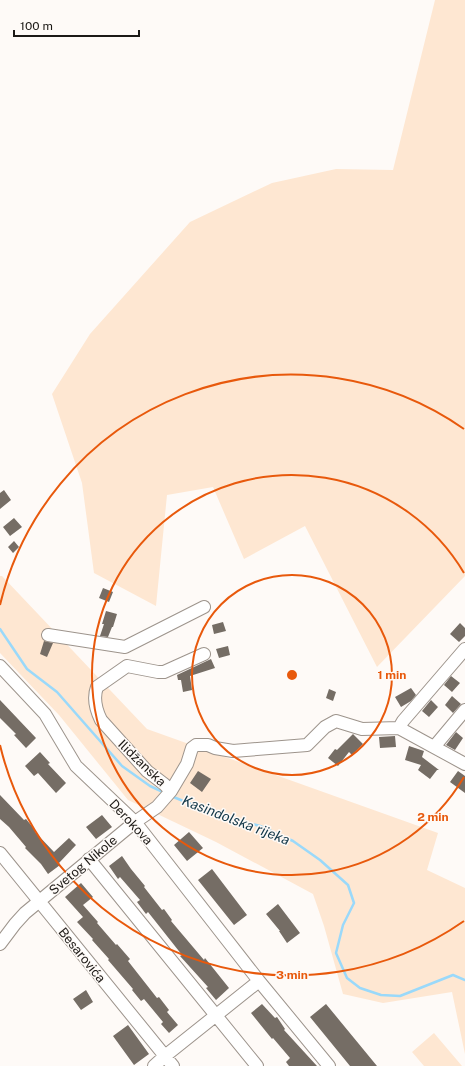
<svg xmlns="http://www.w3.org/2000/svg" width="465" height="1066" font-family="'Public Sans',sans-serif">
	<rect width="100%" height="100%" fill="#fefaf7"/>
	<!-- green -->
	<path fill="#fee7d2" d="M435 0H465V576L377 667 305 526 244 559 213 487 167 495 156 606 94 573 82 483 52 394 90 334 190 222 272 183 336 169 393 170Z
		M0 576H2L147 729 438 833 427 870 465 888V1054L452 992 383 1003 343 994 324 926 313 894 216 842 128 800 59 715 0 653Z
		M434 1033 462 1066H424L412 1052Z"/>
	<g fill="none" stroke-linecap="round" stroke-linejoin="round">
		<!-- stream -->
		<path stroke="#9ad9fa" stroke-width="2.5" d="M0 629 27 669 57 692 122 766 150 786 165 793
			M171 796 215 814 260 826 293 841 320 860 348 885 354 903 343 925 336 953 347 978 360 988 381 995 400 996 453 975 465 980"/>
	</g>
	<!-- building -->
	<path fill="#756d65" d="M4 490 11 500 0 509V493Z
		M14 518 22 527 10 536 3 527Z
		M14 541 19 547 13 553 8 547Z
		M103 588 113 592 109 602 99 598Z
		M106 611 117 614 113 627H112L108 637 100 636 104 624H102Z
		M223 622 226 631 214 634 212 625Z
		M460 623 465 628V636L459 642 450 634Z
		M44 641 53 643 47 657 40 654Z
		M228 646 230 655 219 658 216 649Z
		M211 659 215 668 190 676 192 690 183 692 181 680H178L177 675Z
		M451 676 460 683 452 692 444 685Z
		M411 688 416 695 411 701 401 707 395 697Z
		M329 689 336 692 333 701 326 698Z
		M452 696 461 704 453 713 445 705Z
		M0 700 36 738 26 748 14 735 16 734 0 718Z
		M431 700 438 707 429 717 422 711Z
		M456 732 463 738 455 750 446 745Z
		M353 734 363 744 352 755 349 752 338 766 328 758 335 749 337 750Z
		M395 736 396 747 380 748 379 737Z
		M409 746 424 751 422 757 439 770H437L430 779 418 770 421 765 405 760Z
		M40 752 50 763 48 764 66 783 56 793 38 773 34 776 25 766Z
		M198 771 211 779 202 792 190 783Z
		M458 771 465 776V793L450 782Z
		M0 795 24 820 26 819 36 831 35 832 54 852 69 838 76 845 59 863 60 865 48 874 41 864 25 848 26 847 9 827 0 819Z
		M102 815 112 827 96 839 86 827Z
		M189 832 203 848 187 861 174 845Z
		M122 856 131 869 145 886 144 887 162 910 164 909 172 920 171 921 204 960 205 958 229 988 216 1000 206 988 208 987 180 956 182 955 148 912 146 914 137 902 140 900 120 877 118 879 109 866Z
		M212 869 247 915 234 925 198 880Z
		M81 883 93 897 83 905 98 922 97 923 116 945 117 944 130 959 128 961 157 998 159 997 169 1010 167 1012 178 1025 169 1033 161 1024 163 1022 144 999 141 1001 132 990 133 989 108 960 109 959 92 940 93 939 77 922 83 917 65 897Z
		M278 904 300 933 287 943 279 931H280L266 914Z
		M86 990 93 1002 81 1010 73 999Z
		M262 1004 275 1018 277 1017 285 1029 284 1030 317 1066H289L286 1062 290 1058 273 1038 272 1039 251 1013Z
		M326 1004 377 1066H350L310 1017Z
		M128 1025 149 1054 134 1065 113 1036Z"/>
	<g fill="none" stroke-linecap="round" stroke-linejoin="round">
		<!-- minor casing -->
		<g stroke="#9d948c" stroke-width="14">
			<path id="minor" d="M48 635 125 647 204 607
				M0 666 45 714 76 766 135 822 259 981 329 1066
				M399 728 403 721 465 649
				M434 747 465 710
				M171 791 164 784 147 771 101 720C96 710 93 698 97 687L127 666 158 672H164L204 654
				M0 853 173 1066
				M89 859 257 1066
				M0 944 15 924 25 913 135 822 157 807 171 791 187 764 192 748 196 745H208L215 748 233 751 307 745 325 727 336 721 362 729 399 728 465 764
				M154 1066 165 1056 259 981"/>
		</g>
		<!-- minor -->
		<use href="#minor" stroke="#fff" stroke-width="12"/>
	</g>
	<!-- distance rings -->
	<g fill="none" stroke="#e8590c" stroke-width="2">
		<circle cx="292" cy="675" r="100"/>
		<path d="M464 777A200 200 0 1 1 464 573"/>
		<path d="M464 921A300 300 0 0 1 0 745M0 605A300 300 0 0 1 464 429"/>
	</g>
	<g text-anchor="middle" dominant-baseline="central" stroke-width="3" stroke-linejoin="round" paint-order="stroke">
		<!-- street labels -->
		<g font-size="13" fill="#1c1916" stroke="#fefaf7">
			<text transform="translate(142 763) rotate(44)">Ilidžanska</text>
			<text transform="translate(131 822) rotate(47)">Derokova</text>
			<text transform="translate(83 865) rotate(-40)">Svetog Nikole</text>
			<text transform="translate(82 955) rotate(51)">Besarovića</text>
		</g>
		<!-- water labels -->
		<g font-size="14" font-style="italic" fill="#123748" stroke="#fefaf7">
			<text transform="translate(236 820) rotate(21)">Kasindolska rijeka</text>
		</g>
	</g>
	<circle cx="292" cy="675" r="6" fill="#e8590c" stroke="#fefaf7" stroke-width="2"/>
	<g font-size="12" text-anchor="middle" font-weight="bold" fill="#e8590c" stroke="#fefaf7" stroke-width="3" stroke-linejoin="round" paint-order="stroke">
		<text x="392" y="679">1 min</text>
		<text x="433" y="821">2 min</text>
		<text x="292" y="979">3 min</text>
	</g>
	<!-- scale -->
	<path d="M14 30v6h125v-6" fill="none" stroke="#1c1916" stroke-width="2"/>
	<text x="20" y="30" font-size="12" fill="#1c1916" stroke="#fefaf7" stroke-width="3" paint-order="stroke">100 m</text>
</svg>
